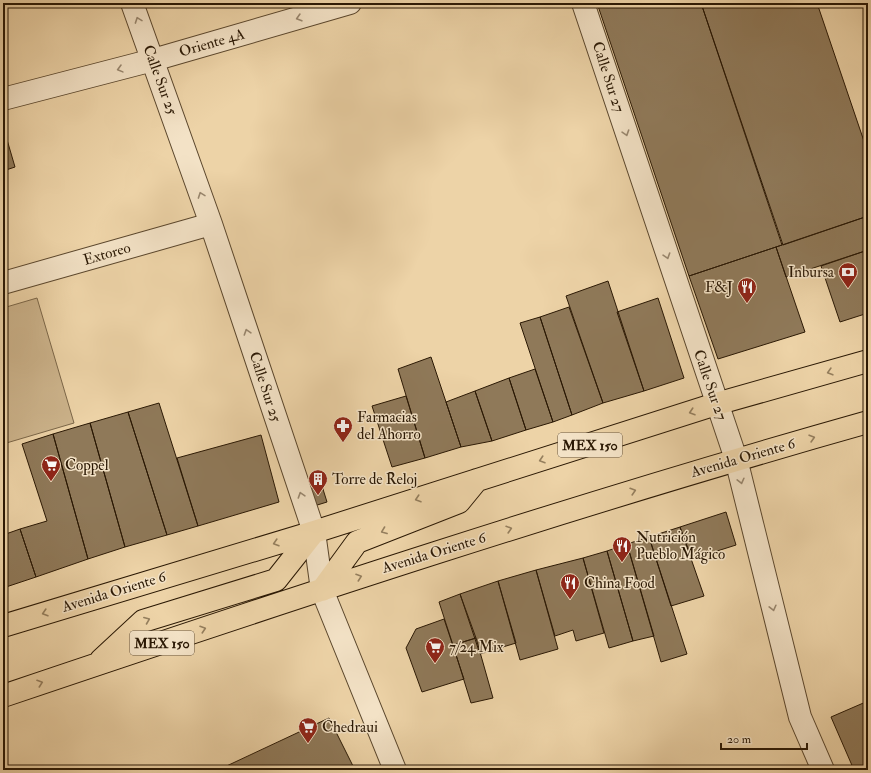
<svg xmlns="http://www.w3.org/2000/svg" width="871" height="773" font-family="'IM FELL Double Pica',serif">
	<rect width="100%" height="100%" fill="#edd3a7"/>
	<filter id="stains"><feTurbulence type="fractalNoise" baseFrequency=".005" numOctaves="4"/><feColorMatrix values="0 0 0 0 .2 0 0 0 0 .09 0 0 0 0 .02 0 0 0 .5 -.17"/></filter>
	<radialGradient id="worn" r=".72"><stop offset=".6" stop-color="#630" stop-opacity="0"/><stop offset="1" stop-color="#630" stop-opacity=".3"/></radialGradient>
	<!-- green -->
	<path fill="#ccb38b" stroke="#7b6648" d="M37 298 74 423 3 444V308Z"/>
	<!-- building -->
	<path fill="#8f7959" stroke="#2a1804" d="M597 3H701L782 245 689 276Z
		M701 3H817L868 153V216L783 245Z
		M3 126 15 167 3 171Z
		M868 216V250L786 277 776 247Z
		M776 247 805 332 718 359 689 276Z
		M868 250V313L840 322 821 266Z
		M608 281 644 391 603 403 566 296Z
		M658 298 684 378 644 391 617 312Z
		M569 307 603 403 572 415 540 317Z
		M540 317 572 415 553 422 520 323Z
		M431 357 461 447 425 458 398 369Z
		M535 369 553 422 526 430 509 378Z
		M509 378 526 430 492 441 475 391Z
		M475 391 492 441 461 447 446 402Z
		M406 396 425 458 392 467 372 406Z
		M159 403 198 526 167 535 128 412Z
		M128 412 167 535 125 547 90 423Z
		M90 423 125 547 88 559 53 434Z
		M53 434 88 559 36 577 20 529 47 521 22 444Z
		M261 435 279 502 198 526 177 458Z
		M322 486 327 502 314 506 310 489Z
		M726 512 736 545 692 559 680 527Z
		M680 527 704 596 671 606 649 537Z
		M20 529 36 577 3 588V535Z
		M649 537 687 654 661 662 627 544Z
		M627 544 654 636 633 641 607 551Z
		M607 551 633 641 609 648 583 558Z
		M583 558 604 633 576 641 573 630 555 636 536 570Z
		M536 570 558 649 520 660 498 581Z
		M498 581 516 643 480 654 460 594Z
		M460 594 476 638 453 645 439 602Z
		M444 619 464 679 422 692 406 648 416 629Z
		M476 638 493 698 471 703 453 645Z
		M868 701V770H854L831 717Z
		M329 718 355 770H218Z"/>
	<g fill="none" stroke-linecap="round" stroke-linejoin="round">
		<!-- minor casing -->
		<g stroke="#5b472d" stroke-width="24">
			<path id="minor" d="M132 3 211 224 314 532 322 590 395 770
				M583 3 736 459 800 717 823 770
				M3 99 153 60 350 3
				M3 283 211 224"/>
		</g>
		<!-- major casing -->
		<g stroke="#2a1804" stroke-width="24">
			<path id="major" d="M322 590 357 542 459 502 477 480
				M3 626 314 532 716 404 868 361
				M101 660 143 621 276 580 314 532
				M3 696C290 599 577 504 868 422"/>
		</g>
		<!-- minor -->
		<use href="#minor" stroke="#f3e2c6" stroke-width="22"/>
		<!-- major -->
		<use href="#major" stroke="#edd3a7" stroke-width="22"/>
	</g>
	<!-- one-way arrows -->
	<defs><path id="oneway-chevron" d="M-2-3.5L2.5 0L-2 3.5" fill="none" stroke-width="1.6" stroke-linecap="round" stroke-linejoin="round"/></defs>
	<g stroke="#99876f">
		<use href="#oneway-chevron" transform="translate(299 18) rotate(164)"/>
		<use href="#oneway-chevron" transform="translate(138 20) rotate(-110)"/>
		<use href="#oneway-chevron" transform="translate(120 69) rotate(165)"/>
		<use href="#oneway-chevron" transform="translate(626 133) rotate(72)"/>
		<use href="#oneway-chevron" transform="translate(201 195) rotate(-110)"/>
		<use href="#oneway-chevron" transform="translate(667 256) rotate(72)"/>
		<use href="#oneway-chevron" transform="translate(247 332) rotate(-108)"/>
		<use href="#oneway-chevron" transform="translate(741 481) rotate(76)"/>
		<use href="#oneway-chevron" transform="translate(301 495) rotate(-108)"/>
		<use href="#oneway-chevron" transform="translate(773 608) rotate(76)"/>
	</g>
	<g stroke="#957f5e">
		<use href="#oneway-chevron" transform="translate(830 372) rotate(164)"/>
		<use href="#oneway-chevron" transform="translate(692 412) rotate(162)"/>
		<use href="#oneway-chevron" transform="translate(812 438) rotate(-16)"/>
		<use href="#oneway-chevron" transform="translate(542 460) rotate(162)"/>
		<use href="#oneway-chevron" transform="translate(633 491) rotate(-17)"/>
		<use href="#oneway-chevron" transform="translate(418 499) rotate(162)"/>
		<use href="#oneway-chevron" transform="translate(509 529) rotate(-17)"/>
		<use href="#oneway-chevron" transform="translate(384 531) rotate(159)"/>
		<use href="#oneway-chevron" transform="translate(276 543) rotate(163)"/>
		<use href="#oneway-chevron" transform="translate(359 577) rotate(-19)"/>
		<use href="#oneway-chevron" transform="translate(45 613) rotate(163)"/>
		<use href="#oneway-chevron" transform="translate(147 620) rotate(-22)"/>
		<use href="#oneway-chevron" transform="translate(203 629) rotate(-18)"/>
		<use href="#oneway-chevron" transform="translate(40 683) rotate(-19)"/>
	</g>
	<!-- icons -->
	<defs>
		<g id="bank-pin" transform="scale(1)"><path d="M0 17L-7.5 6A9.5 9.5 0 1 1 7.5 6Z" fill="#8f2418" stroke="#f3e2c6"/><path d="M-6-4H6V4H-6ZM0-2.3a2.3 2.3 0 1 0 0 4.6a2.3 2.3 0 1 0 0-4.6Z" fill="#fff"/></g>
		<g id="restaurant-pin" transform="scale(1)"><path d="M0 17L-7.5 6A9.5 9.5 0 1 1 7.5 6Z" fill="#8f2418" stroke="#f3e2c6"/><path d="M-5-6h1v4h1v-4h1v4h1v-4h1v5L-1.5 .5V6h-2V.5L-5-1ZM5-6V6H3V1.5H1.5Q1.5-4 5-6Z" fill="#fff"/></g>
		<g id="pharmacy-pin" transform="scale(1)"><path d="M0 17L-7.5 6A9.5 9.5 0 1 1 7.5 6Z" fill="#8f2418" stroke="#f3e2c6"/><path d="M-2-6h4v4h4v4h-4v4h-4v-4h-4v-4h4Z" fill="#fff"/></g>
		<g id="supermarket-pin" transform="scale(1)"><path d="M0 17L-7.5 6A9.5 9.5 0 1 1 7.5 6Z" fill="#8f2418" stroke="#f3e2c6"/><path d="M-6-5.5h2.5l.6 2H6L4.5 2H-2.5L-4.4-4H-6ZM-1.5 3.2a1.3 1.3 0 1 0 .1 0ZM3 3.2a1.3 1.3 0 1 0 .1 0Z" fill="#fff"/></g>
		<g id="building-pin" transform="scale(1)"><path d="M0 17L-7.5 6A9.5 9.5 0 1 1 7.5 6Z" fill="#8f2418" stroke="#f3e2c6"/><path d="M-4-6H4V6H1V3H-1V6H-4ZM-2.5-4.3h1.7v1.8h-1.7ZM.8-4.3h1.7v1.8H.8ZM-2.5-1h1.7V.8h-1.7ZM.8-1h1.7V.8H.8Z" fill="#fff"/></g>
	</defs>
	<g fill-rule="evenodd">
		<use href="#bank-pin" x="848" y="272"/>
		<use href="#restaurant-pin" x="747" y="287"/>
		<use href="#pharmacy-pin" x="343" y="426"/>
		<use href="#supermarket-pin" x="51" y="465"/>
		<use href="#building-pin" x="318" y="479"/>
		<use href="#restaurant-pin" x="622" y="546"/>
		<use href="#restaurant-pin" x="570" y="583"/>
		<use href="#supermarket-pin" x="435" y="647"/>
		<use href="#supermarket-pin" x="308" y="727"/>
	</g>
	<g text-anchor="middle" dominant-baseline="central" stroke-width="3" stroke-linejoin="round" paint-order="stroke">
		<!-- shield labels -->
		<g fill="#f3e2c6" stroke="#66553e" stroke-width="1">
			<rect x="558" y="433" width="64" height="24" rx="3"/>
			<rect x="130" y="631" width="64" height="24" rx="3"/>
		</g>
		<g font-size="14" font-weight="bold" fill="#2a1804">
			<text x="590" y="445">MEX 150</text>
			<text x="162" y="643">MEX 150</text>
		</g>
		<!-- street labels -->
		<g font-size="15" fill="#2a1804" stroke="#f3e2c6">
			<text transform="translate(212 43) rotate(-16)">Oriente 4A</text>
			<text transform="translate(608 77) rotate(72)">Calle Sur 27</text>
			<text transform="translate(160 80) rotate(70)">Calle Sur 25</text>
			<text transform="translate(107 254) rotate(-16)">Extoreo</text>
			<text transform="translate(710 385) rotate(71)">Calle Sur 27</text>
			<text transform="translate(265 387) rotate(72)">Calle Sur 25</text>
			<text transform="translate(743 458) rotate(-16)">Avenida Oriente 6</text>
			<text transform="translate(434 553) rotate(-17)">Avenida Oriente 6</text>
			<text transform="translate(114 592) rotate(-17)">Avenida Oriente 6</text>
		</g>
		<!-- poi labels -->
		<g font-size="15" fill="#2a1804" stroke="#f3e2c6" text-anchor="start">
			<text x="834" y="272" text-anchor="end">Inbursa</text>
			<text x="733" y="287" text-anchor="end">F&amp;J</text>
			<text x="357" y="417">Farmacias<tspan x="357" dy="17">del Ahorro</tspan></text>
			<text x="65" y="465">Coppel</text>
			<text x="332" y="479">Torre de Reloj</text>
			<text x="636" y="537">Nutrición<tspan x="636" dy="17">Pueblo Mágico</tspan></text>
			<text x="584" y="583">China Food</text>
			<text x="449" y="647">7/24 Mix</text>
			<text x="322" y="727">Chedraui</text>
		</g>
	</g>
	<!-- margin -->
	<rect width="871" height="773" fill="none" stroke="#edd3a7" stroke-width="16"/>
	<rect x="4" y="4" width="863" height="765" fill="none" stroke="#2a1804" stroke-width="2"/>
	<rect x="8" y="8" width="855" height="757" fill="none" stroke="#2a1804"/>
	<!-- scale -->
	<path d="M721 743v6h86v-6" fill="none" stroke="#2a1804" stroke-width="2"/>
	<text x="727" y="743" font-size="12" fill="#2a1804" stroke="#f3e2c6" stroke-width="3" paint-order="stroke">20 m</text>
	<rect width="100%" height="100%" filter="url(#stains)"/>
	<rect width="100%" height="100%" fill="url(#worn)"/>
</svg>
